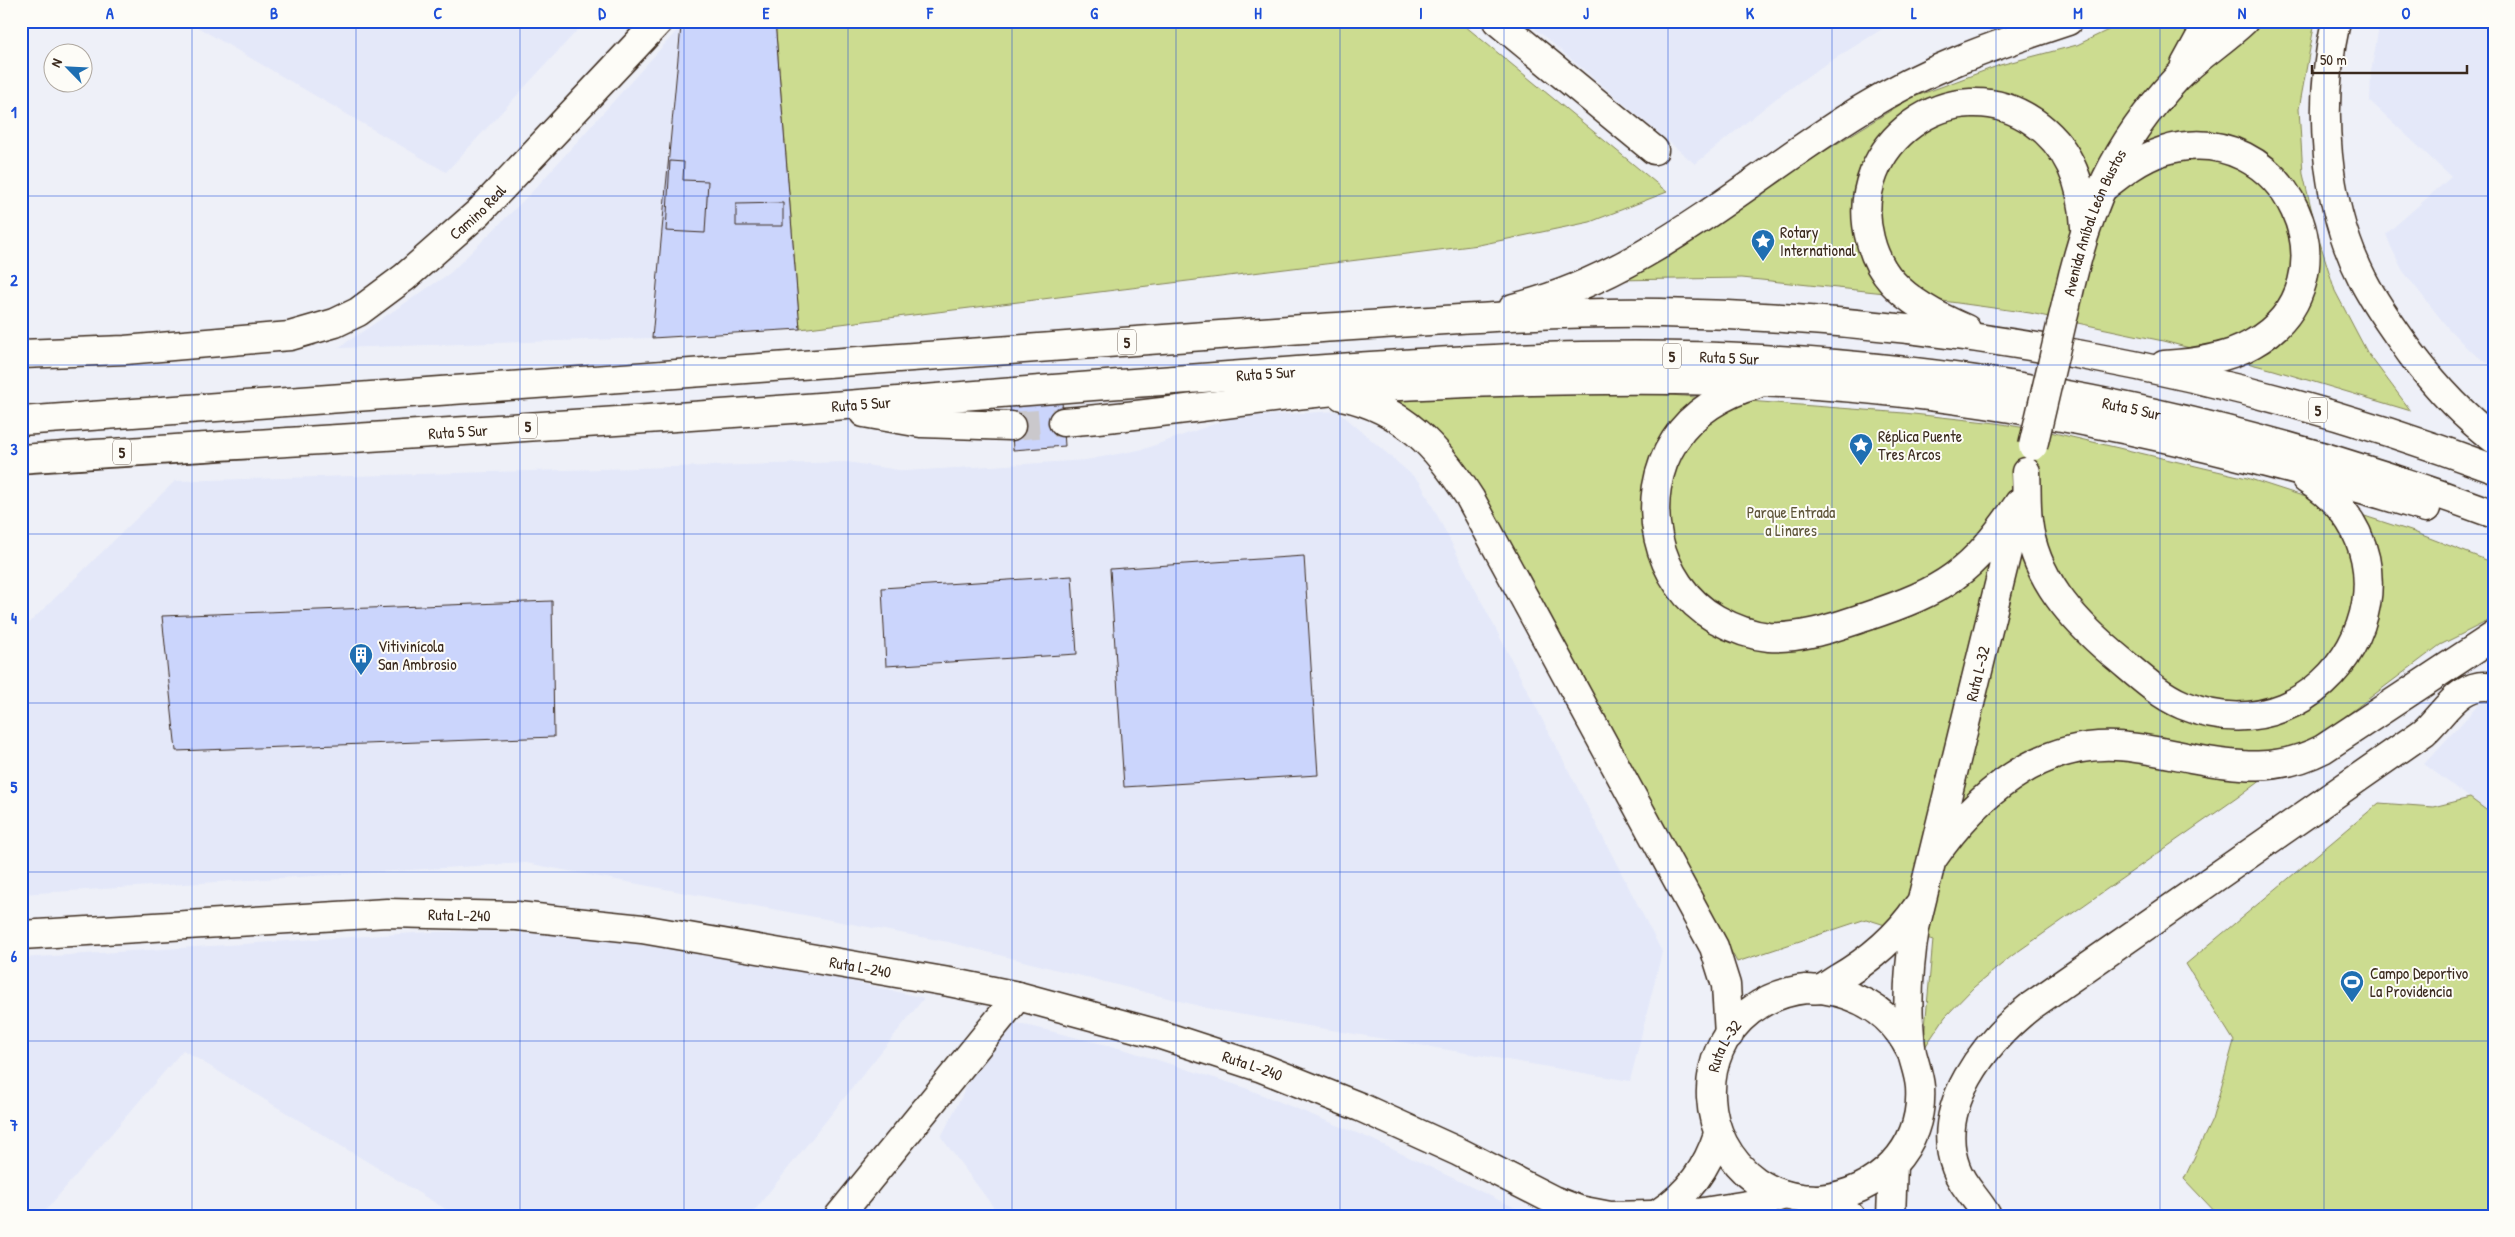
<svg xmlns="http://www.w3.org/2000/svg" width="2515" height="1237" font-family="'Patrick Hand',sans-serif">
	<rect width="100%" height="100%" fill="#eef0f8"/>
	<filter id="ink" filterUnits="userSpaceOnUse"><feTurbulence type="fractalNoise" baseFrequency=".02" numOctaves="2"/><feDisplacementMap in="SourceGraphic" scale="10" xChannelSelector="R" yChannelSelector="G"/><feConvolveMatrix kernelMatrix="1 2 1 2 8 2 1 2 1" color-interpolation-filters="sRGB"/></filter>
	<g filter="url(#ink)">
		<!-- built -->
		<path fill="#e4e8f9" d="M187 21H586L446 172Z
			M1526 21H1895L1815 71 1774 100 1695 164Z
			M2380 21H2494V368L2468 349 2448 328 2403 271 2391 247 2386 234 2451 177 2370 101 2371 72Z
			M681 26 652 338 338 348 450 273 530 194Z
			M1338 411 1420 482 1662 952 1630 1081 1215 1010 948 942 526 863 21 894V631L175 481 847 462 905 471 1024 464 1086 460 1144 449 1234 417Z
			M2494 688V816L2424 764Z
			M482 931 574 936 716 953 785 966 924 998 750 1216H457L183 1050 41 1216H21V958L430 932Z
			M1001 1019 1123 1049 1243 1087 1369 1138 1532 1216H1000L941 1137Z"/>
		<!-- green -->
		<path fill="#ccdc90" stroke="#848357" d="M775 21H1459L1667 192 1590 222 1479 245 800 329Z
			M2127 21H2212L2232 44 2253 21H2315L2299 109 2303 174 2317 233 2335 291 2367 352 2411 411 2274 370 2163 341 2030 313 1885 293 1742 278 1614 280 1669 257 1786 175 1911 98 2000 65 2077 45Z
			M1605 390 1904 413 1996 423 2050 432 2247 478 2414 532 2494 563V618L2440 645 2238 797 2013 955 1974 987 1945 1017 1923 1050 1933 940 1866 919 1737 962 1479 493 1380 398 1413 399Z
			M2470 798 2494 816V1216H2219L2184 1179 2212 1120 2234 1041 2186 964 2379 803 2433 807Z"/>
		<!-- building -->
		<path fill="#cbd5fc" stroke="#3b2a1e" d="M686 21H775L800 329 652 338 681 26Z
			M670 161 684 162 683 180 708 181 705 233 666 231Z
			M783 203V226H736V204Z
			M1062 401 1065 446 1013 450 1010 404Z
			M1304 556 1318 775 1124 787 1110 569Z
			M1072 576 1077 654 886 666 882 588Z
			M552 601 554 737 176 751 162 616Z"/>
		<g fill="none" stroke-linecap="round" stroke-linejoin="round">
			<!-- highway-tunnel -->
			<path stroke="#cac8cc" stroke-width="28" stroke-dasharray="28 14" stroke-linecap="butt" d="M1011 426 1063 422"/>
			<!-- minor casing -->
			<g stroke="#3b2a1e" stroke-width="31">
				<g id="minor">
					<path d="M1497 21 1654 150"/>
					<path id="s1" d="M21 354 125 350 290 336 335 323 358 312 405 277 479 212 659 21"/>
					<path id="s2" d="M21 935 387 913 517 916 642 929 949 982 1018 996 1158 1034 1262 1068 1360 1107 1459 1152 1553 1200 1579 1210 1610 1216 1691 1214 1760 1203 1785 1195"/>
					<path d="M1659 1213C1689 1193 1707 1168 1718 1134"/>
					<path d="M839 1216 1018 996"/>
					<path d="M1987 1216C1978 1199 1962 1186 1956 1168 1933 1107 1985 1042 2031 1006L2424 732C2445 713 2460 680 2494 687"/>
				</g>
			</g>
			<!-- major casing -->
			<g stroke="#3b2a1e" stroke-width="31">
				<g id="major">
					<path d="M2185 65 2209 21"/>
					<path id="s3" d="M2068 296C2088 207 2114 145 2177 78 2197 57 2223 41 2244 21"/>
					<path d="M1821 989C1861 995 1892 1013 1910 1050"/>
					<path id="s4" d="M1819 1199C1878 1193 1924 1149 1920 1087 1919 1075 1915 1065 1912 1053 1910 1044 1910 1033 1909 1023 1907 991 1910 959 1915 928L2019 503"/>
					<path id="s5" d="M1850 1216C1841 1210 1831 1203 1820 1200 1814 1198 1807 1199 1801 1198 1785 1196 1769 1190 1756 1181 1700 1141 1694 1054 1750 1011 1766 999 1786 991 1806 989 1811 989 1816 990 1821 989 1826 987 1832 982 1837 979 1870 960 1897 937 1918 906"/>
					<path d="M1891 1216 1893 1165"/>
				</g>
			</g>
			<!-- highway casing -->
			<g stroke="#3b2a1e" stroke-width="31">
				<g id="highway">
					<path d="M2336 21C2317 105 2324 205 2364 282 2377 307 2395 331 2412 355 2435 385 2463 416 2494 439"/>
					<path d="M2099 191C2118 176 2138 159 2163 151 2285 113 2363 282 2252 344 2227 359 2193 363 2164 365"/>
					<path d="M1513 308C1646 276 1746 180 1860 110 1928 68 1992 46 2068 21"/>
					<path d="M1966 329C1940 318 1912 304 1893 283 1882 271 1874 255 1870 239 1845 145 1953 65 2034 122 2070 147 2083 185 2085 227"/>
					<path d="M1755 385C1725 393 1692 413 1675 440 1637 498 1655 584 1716 619 1732 628 1749 635 1769 637 1802 639 1834 627 1865 617 1946 590 1970 574 2019 503"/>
					<path d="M1342 396C1404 409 1438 448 1470 498L1714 947 1726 985 1729 1035"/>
					<path d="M864 413 921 423 1011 426"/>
					<path d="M21 421 1303 329C1422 322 1542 311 1661 313 1945 318 2228 369 2494 469"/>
					<path d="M1063 422C1176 414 1287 392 1400 386 1539 379 1677 376 1816 385 2022 399 2229 448 2426 508"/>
					<path id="s6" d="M21 459C305 440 589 425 872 403 1014 392 1155 381 1297 371 1451 360 1606 350 1761 359 2011 372 2259 426 2494 514"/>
					<path d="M2026 472C2027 488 2026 505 2028 521 2034 577 2072 619 2113 654 2135 672 2157 694 2183 705 2330 766 2443 564 2306 479"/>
					<path d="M1934 857C1976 796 2038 742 2116 746 2141 747 2166 753 2191 758 2238 767 2279 772 2323 749L2494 636"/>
				</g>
			</g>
			<!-- minor -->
			<use href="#minor" stroke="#fdfcf7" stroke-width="28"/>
			<!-- major -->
			<use href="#major" stroke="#fdfcf7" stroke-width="28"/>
			<!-- highway -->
			<use href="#highway" stroke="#fdfcf7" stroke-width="28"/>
			<!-- major-bridge casing -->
			<g stroke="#3b2a1e" stroke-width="31" stroke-linecap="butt">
				<path id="major-bridge" d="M2033 446 2068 296"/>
			</g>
			<!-- major-bridge -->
			<use href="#major-bridge" stroke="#fdfcf7" stroke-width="28"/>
		</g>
	</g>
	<!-- grid -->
	<path fill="none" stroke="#1d4ed8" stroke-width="1" stroke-opacity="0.55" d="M192 21V1216M356 21V1216M520 21V1216M684 21V1216M848 21V1216M1012 21V1216M1176 21V1216M1340 21V1216M1504 21V1216M1668 21V1216M1832 21V1216M1996 21V1216M2160 21V1216M2324 21V1216M21 196H2494M21 365H2494M21 534H2494M21 703H2494M21 872H2494M21 1041H2494"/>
	<!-- icons -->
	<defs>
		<g id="sight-pin" transform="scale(1.25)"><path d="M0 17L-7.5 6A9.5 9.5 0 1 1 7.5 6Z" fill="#1f6fb2" stroke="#fdfcf7"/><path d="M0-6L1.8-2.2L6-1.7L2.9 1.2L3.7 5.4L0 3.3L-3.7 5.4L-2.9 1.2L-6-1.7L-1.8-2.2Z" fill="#fff"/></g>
		<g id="building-pin" transform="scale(1.25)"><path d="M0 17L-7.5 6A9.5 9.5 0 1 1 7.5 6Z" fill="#1f6fb2" stroke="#fdfcf7"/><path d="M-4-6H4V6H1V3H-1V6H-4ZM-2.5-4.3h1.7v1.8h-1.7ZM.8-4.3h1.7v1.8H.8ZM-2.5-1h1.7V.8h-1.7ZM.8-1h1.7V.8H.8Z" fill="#fff"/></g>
		<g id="stadium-pin" transform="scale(1.25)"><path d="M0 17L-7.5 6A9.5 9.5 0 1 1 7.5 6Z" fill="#1f6fb2" stroke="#fdfcf7"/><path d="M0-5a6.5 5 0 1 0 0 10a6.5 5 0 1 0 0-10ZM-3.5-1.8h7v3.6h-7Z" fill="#fff"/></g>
	</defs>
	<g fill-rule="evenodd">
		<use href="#sight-pin" x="1763" y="241"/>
		<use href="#sight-pin" x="1861" y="445"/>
		<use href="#building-pin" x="361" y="655"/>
		<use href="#stadium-pin" x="2352" y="982"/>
	</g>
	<g text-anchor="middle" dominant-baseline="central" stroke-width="4" stroke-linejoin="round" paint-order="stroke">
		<!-- shield labels -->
		<g fill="#fdfcf7" stroke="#75695f" stroke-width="1">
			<rect x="1118" y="329.5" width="18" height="25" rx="4"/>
			<rect x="1663" y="343.5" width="18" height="25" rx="4"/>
			<rect x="2309" y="397.5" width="18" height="25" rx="4"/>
			<rect x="519" y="413.5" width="18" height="25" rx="4"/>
			<rect x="113" y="439.5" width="18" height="25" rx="4"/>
		</g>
		<g font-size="15" font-weight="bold" fill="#3b2a1e">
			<text x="1127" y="342">5</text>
			<text x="1672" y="356">5</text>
			<text x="2318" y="410">5</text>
			<text x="528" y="426">5</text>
			<text x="122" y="452">5</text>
		</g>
		<!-- street labels -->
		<g font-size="16" fill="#3b2a1e" stroke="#fdfcf7">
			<text stroke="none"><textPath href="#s1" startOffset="498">Camino Real</textPath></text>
			<text stroke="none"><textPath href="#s3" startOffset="78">Avenida Aníbal León Bustos</textPath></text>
			<text stroke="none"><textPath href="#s6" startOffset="1712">Ruta 5 Sur</textPath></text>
			<text stroke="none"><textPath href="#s6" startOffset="1248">Ruta 5 Sur</textPath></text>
			<text stroke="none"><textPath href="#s6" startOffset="842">Ruta 5 Sur</textPath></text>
			<text stroke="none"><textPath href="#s6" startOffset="2118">Ruta 5 Sur</textPath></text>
			<text stroke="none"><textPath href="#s6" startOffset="438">Ruta 5 Sur</textPath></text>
			<text stroke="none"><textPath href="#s4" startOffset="590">Ruta L-32</textPath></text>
			<text stroke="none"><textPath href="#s2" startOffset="439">Ruta L-240</textPath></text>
			<text stroke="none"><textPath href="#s2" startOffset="844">Ruta L-240</textPath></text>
			<text stroke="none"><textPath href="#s5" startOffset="254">Ruta L-32</textPath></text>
			<text stroke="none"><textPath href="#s2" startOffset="1249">Ruta L-240</textPath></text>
		</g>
		<!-- poi labels -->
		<g font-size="16" fill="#3b2a1e" stroke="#fdfcf7" text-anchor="start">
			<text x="1780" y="232">Rotary<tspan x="1780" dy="18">International</tspan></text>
			<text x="1878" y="436">Réplica Puente<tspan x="1878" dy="18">Tres Arcos</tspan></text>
			<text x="378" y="646">Vitivinícola<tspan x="378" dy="18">San Ambrosio</tspan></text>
			<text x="2370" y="973">Campo Deportivo<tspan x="2370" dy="18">La Providencia</tspan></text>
		</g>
		<!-- park labels -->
		<g font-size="16" fill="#5f563a" stroke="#fdfcf7">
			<text x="1791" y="512">Parque Entrada<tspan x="1791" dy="18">a Linares</tspan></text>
		</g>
	</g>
	<!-- margin -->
	<rect width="2515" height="1237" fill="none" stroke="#fdfcf7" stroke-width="55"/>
	<!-- north arrow -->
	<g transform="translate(68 68) rotate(294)"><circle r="24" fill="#fdfcf7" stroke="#afa8a0"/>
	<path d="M0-4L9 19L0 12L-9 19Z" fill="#1f6fb2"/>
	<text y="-8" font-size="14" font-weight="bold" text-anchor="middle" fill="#3b2a1e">N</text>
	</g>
	<!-- scale -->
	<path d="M2312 65v8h155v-8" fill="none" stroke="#3b2a1e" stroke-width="2.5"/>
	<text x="2320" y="65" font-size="15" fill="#3b2a1e" stroke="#fdfcf7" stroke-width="4" paint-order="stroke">50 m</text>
	<rect x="28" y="28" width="2460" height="1182" fill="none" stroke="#1d4ed8" stroke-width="2"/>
	<g font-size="16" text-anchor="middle" font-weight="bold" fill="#1d4ed8">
		<text x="110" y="19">A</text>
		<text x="274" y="19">B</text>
		<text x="438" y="19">C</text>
		<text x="602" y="19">D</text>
		<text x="766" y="19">E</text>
		<text x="930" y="19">F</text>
		<text x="1094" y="19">G</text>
		<text x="1258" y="19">H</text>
		<text x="1421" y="19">I</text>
		<text x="1586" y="19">J</text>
		<text x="1750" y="19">K</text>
		<text x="1914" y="19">L</text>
		<text x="2078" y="19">M</text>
		<text x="2242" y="19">N</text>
		<text x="2406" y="19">O</text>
		<text x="14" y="118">1</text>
		<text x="14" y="286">2</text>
		<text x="14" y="455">3</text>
		<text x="14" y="624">4</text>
		<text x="14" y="793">5</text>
		<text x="14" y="962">6</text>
		<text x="14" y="1131">7</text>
	</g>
</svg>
